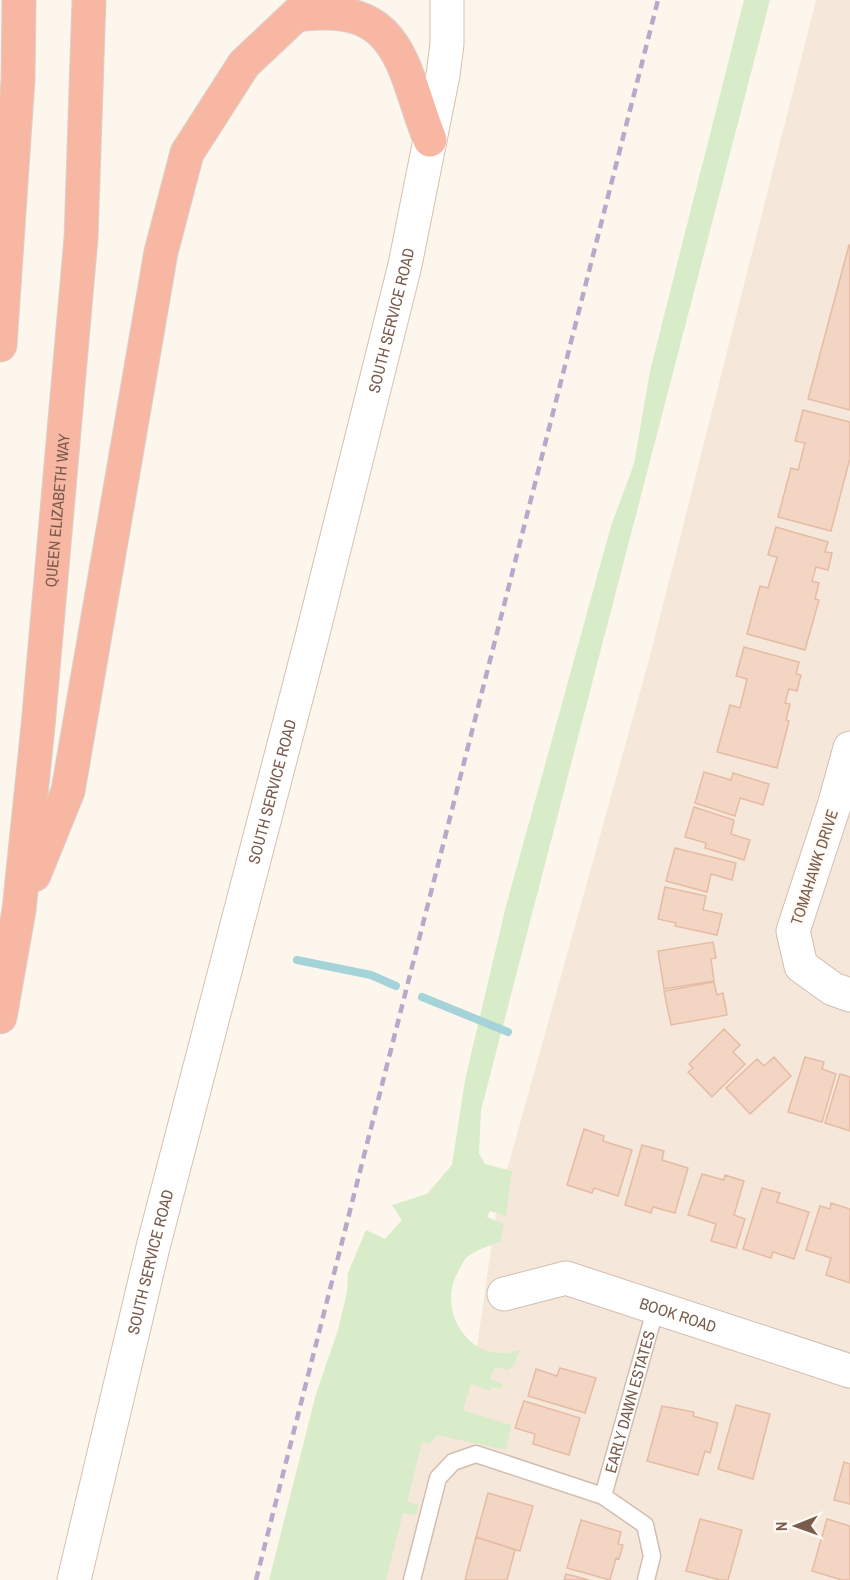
<svg xmlns="http://www.w3.org/2000/svg" width="850" height="1580" font-family="'Archivo Narrow',sans-serif">
	<rect width="100%" height="100%" fill="#fdf6ec"/>
	<!-- residential -->
	<path fill="#f5e8da" d="M816 0H850V1580H370L421 1369 477 1347 497 1206 650 656Z"/>
	<!-- green -->
	<path fill="#d8ecc9" d="M744 0H770L481 1110 479 1153 485 1164 512 1171 506 1216 490 1211 487 1217 504 1224 500 1242C489 1246 475 1250 466 1258 463 1261 461 1267 459 1270 434 1312 472 1367 520 1350L514 1365 508 1370 495 1367 490 1379 503 1384 501 1389 492 1387 490 1391 471 1384 463 1410 511 1425 506 1450 437 1435 430 1444 422 1442 407 1502 419 1505 415 1515 403 1513 386 1580H269L316 1394 338 1330 347 1292 348 1273 366 1230 385 1239 402 1220 392 1205 427 1194 452 1165 465 1080 506 906 611 526 634 464 650 371Z"/>
	<g fill="none" stroke-linecap="round" stroke-linejoin="round">
		<!-- stream -->
		<path stroke="#a5d3da" stroke-width="8" d="M297 960 371 975 396 986
			M422 997 508 1032"/>
	</g>
	<!-- building -->
	<path fill="#f3d5c3" stroke="#e6bba3" stroke-width="1.5" d="M849 245 850 246V410L808 399Z
		M803 410 850 422V458L831 531 778 517 791 468 798 470 805 443 795 441Z
		M776 527 828 542 825 552 832 553 828 570 816 567 812 581 819 583 815 599 819 600 805 650 747 634 760 586 768 588 777 557 768 555Z
		M744 647 799 662 796 674 801 675 797 691 789 689 785 703 790 704 786 720 789 721 777 768 717 752 730 705 740 708 747 679 736 676Z
		M704 772 731 780 733 773 769 784 763 805 740 798 735 816 695 803Z
		M694 807 734 820 731 834 750 840 744 860 705 848 706 843 685 837Z
		M675 848 736 863 732 880 711 874 707 892 666 881Z
		M665 887 706 896 703 910 722 914 717 935 675 926 676 923 658 919Z
		M713 942 716 958 711 959 714 981 664 989 658 951Z
		M714 982 717 995 723 993 727 1015 671 1025 664 991Z
		M724 1029 740 1045 733 1052 745 1064 712 1097 688 1072 693 1068 689 1064Z
		M774 1057 791 1076 750 1114 726 1088 757 1059 764 1066Z
		M805 1057 824 1062 822 1069 836 1074 822 1122 788 1112Z
		M840 1074 850 1077V1131L825 1123Z
		M584 1129 604 1136 603 1141 632 1150 618 1196 594 1188 592 1193 567 1185Z
		M642 1145 664 1151 662 1160 688 1168 675 1213 653 1207 651 1213 625 1205Z
		M702 1174 724 1180 725 1175 744 1181 734 1215 745 1219 736 1248 711 1241 716 1224 688 1215Z
		M762 1188 780 1193 777 1202 809 1212 794 1259 773 1252 771 1258 743 1249Z
		M831 1203 850 1209V1283L826 1275 831 1258 806 1250 820 1206 830 1209Z
		M560 1368 596 1378 585 1413 528 1396 536 1369 557 1376Z
		M524 1401 580 1418 569 1455 533 1444 535 1434 515 1428Z
		M736 1405 770 1414 753 1479 718 1469Z
		M662 1406 694 1412 693 1416 718 1423 710 1453 705 1451 698 1475 647 1461Z
		M844 1462 850 1464V1504L834 1500Z
		M488 1493 533 1506 520 1551 476 1537Z
		M700 1519 742 1530 728 1580H720L686 1571Z
		M827 1519 850 1526V1580H842L812 1571Z
		M581 1520 621 1532 618 1544 623 1545 619 1559 616 1558 610 1580 567 1568Z
		M476 1537 515 1550 507 1580H465Z
		M566 1574 589 1580H564Z"/>
	<g fill="none" stroke-linecap="round" stroke-linejoin="round">
		<!-- lane casing -->
		<g stroke="#d1beb0" stroke-width="19">
			<g id="lane">
				<path id="s1" d="M603 1496 656 1307"/>
				<path d="M412 1580 438 1478 453 1462 476 1454 603 1496 645 1525 652 1556 646 1580"/>
			</g>
		</g>
		<!-- street casing -->
		<g stroke="#d1beb0" stroke-width="35">
			<g id="street">
				<path d="M850 748 834 806 793 931 801 966 833 989 850 995"/>
				<path id="s2" d="M504 1294 566 1278 850 1371"/>
			</g>
		</g>
		<!-- secondary casing -->
		<g stroke="#d6c0b0" stroke-width="35">
			<g id="secondary">
				<path id="s3" d="M74 1580 153 1247 311 641 405 265 443 75 447 44V0"/>
			</g>
		</g>
		<!-- highway casing -->
		<g stroke="#dad1cd" stroke-width="35">
			<g id="highway">
				<path d="M296 15C403 0 401 67 430 140"/>
				<path d="M0 345 18 79 19 0"/>
				<path d="M34 875 68 791 161 252 187 153 244 64 296 15 319 0"/>
				<path id="s4" d="M0 1017 19 910 38 726 81 238 89 0"/>
			</g>
		</g>
		<!-- lane -->
		<use href="#lane" stroke="#fff" stroke-width="16"/>
		<!-- street -->
		<use href="#street" stroke="#fff" stroke-width="33"/>
		<!-- secondary -->
		<use href="#secondary" stroke="#fff" stroke-width="33"/>
		<!-- highway -->
		<use href="#highway" stroke="#f7b7a3" stroke-width="33"/>
		<!-- rail -->
		<path stroke="#b9a8c9" stroke-width="4.5" stroke-dasharray="9 6" stroke-linecap="butt" d="M256 1580 658 0"/>
	</g>
	<g text-anchor="middle" dominant-baseline="central" stroke-width="4.5" stroke-linejoin="round" paint-order="stroke">
		<!-- street labels -->
		<g font-size="16" fill="#7a5c4d" stroke="#fffaf3">
			<text stroke="none"><textPath href="#s3" startOffset="1299">SOUTH SERVICE ROAD</textPath></text>
			<text stroke="none"><textPath href="#s4" startOffset="510">QUEEN ELIZABETH WAY</textPath></text>
			<text stroke="none"><textPath href="#s3" startOffset="813">SOUTH SERVICE ROAD</textPath></text>
			<text transform="translate(814 867) rotate(-72)">TOMAHAWK DRIVE</text>
			<text stroke="none"><textPath href="#s3" startOffset="327">SOUTH SERVICE ROAD</textPath></text>
			<text stroke="none"><textPath href="#s2" startOffset="182">BOOK ROAD</textPath></text>
			<text stroke="none"><textPath href="#s1" startOffset="98">EARLY DAWN ESTATES</textPath></text>
		</g>
	</g>
	<!-- north arrow -->
	<g transform="translate(796 1526) rotate(269)" stroke="#fffaf3" stroke-width="4.5" paint-order="stroke">
	<path d="M0-4.5L10 22L0 15L-10 22Z" fill="#7a5c4d"/>
	<text y="-9" font-size="16" font-weight="bold" text-anchor="middle" fill="#7a5c4d">N</text>
	</g>
</svg>
